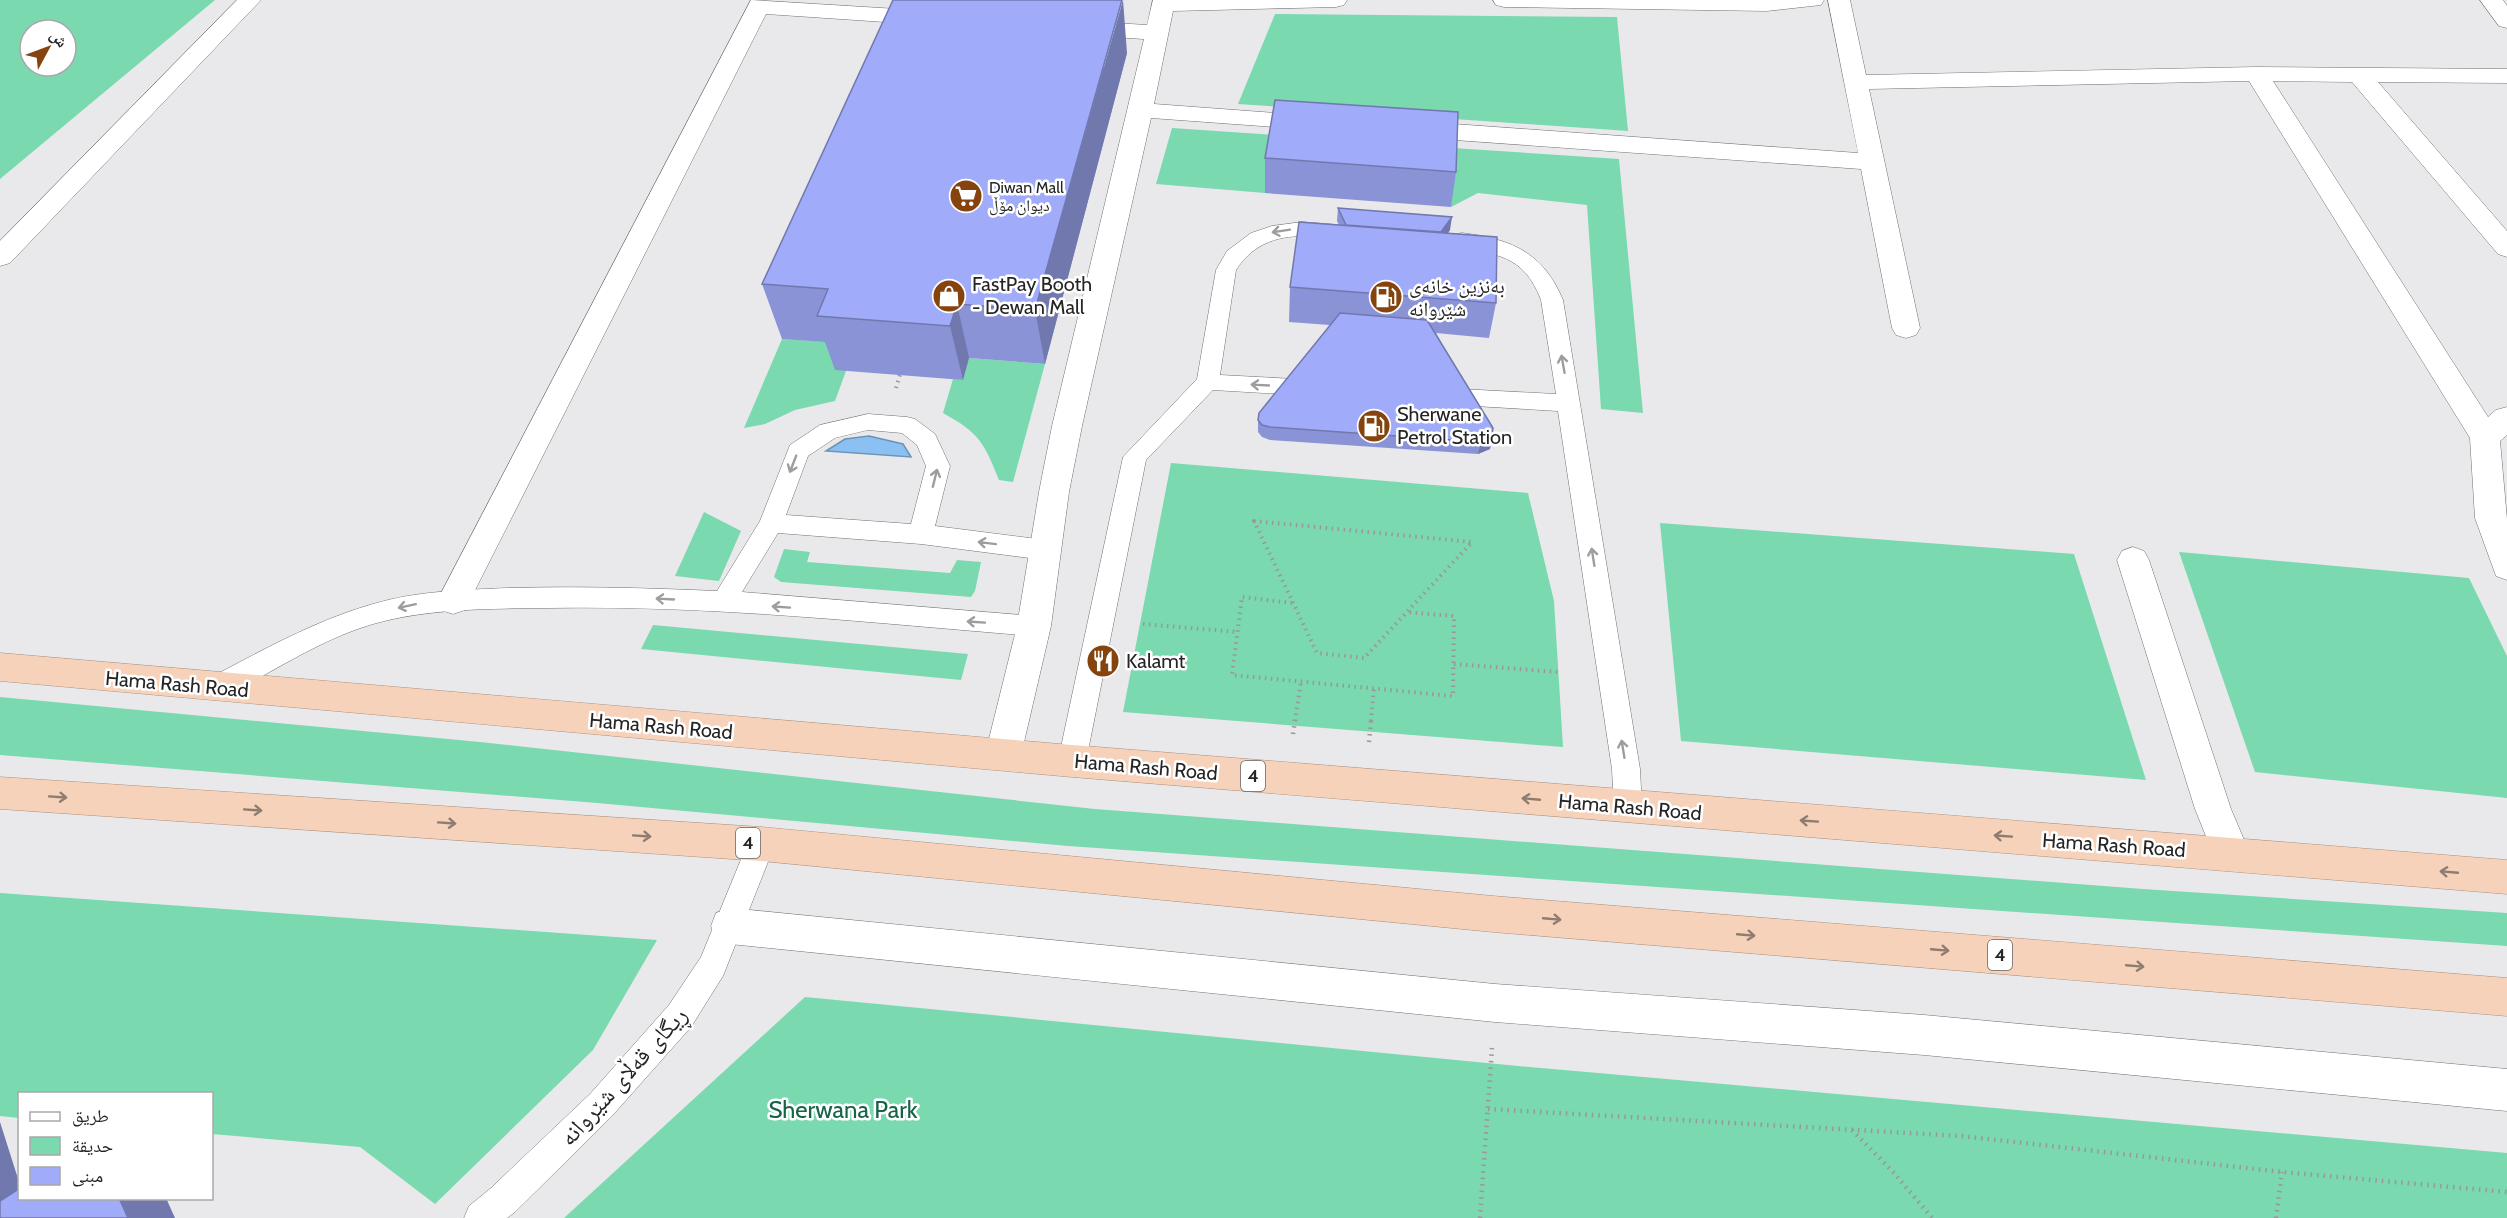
<svg xmlns="http://www.w3.org/2000/svg" width="2507" height="1218" font-family="Cabin,'Noto Naskh Arabic',sans-serif">
	<rect width="100%" height="100%" fill="#e9e9ec"/>
	<!-- green -->
	<path fill="#7ad9af" fill-rule="evenodd" d="M0 0H215L0 179ZM30 30H66V66H30Z
		M1275 14 1617 17 1628 131 1238 104Z
		M1172 128 1274 135 1265 193 1156 184Z
		M1453 148 1619 159 1643 413 1601 409 1587 205 1478 193 1451 207Z
		M782 339 845 343 846 371 835 401 795 410 765 424 744 428Z
		M969 358 1045 364 1013 482 999 480C984 442 979 433 943 413L953 379 963 380Z
		M1171 463 1528 493 1554 601 1563 747 1123 712Z
		M704 512 741 531 719 581 675 576Z
		M1660 523 2074 554 2146 780 1681 741Z
		M784 549 810 552 807 562 950 573 957 560 981 562 975 591 971 597 781 582 774 577Z
		M2179 552 2469 578 2507 656V798L2255 772Z
		M653 625 968 654 961 680 641 649Z
		M0 697 480 742 1095 809 2143 889 2507 913V946L1068 846 597 803 0 755Z
		M0 893 657 940 593 1050 435 1204 360 1147 212 1134V1094H20L19 1118 0 1116Z
		M805 997 1518 1066 2507 1153V1218H564Z"/>
	<!-- water -->
	<path fill="#8bc1f2" stroke="#6c92b5" stroke-width="1.5" d="M869 436 903 444 911 457 826 451 845 439Z"/>
	<g fill="none" stroke-linecap="round" stroke-linejoin="round">
		<!-- service casing -->
		<g stroke="#707172" stroke-width="1">
			<path id="service" d="M1302 222 1340 225 1343 230 1340 235C1331 237 1321 236 1311 236 1280 235 1254 242 1236 270L1220 375 1315 380 1323 382 1326 388 1323 394 1315 396 1213 390 1146 460 1086 761 1082 769 1072 773 1062 769 1058 761 1123 457 1197 379 1216 270 1227 251 1251 233 1272 226Z
				M1462 233C1511 239 1543 252 1563 300L1640 769 1642 808 1638 817 1628 821 1618 817 1614 808 1612 769 1558 411 1441 404 1433 402 1430 396 1433 390 1441 388 1556 394 1541 300C1523 253 1496 256 1455 245L1452 240 1455 235Z
				M868 414 907 417 915 419 935 434 950 466 935 526 1045 540 1054 543 1057 550 1054 557 1045 560 921 544 778 533 742 592 1034 616 1043 619 1047 626 1043 633 1034 636C872 623 711 605 549 608 491 609 429 608 373 624 335 635 300 655 266 674 250 682 234 692 217 698L208 695 204 687 208 679C261 651 314 621 373 604 416 591 463 590 508 588 577 586 647 588 717 591L760 521 790 445 820 425ZM868 430 902 433 917 445 926 466 911 524 786 515 808 456 835 438Z
				M761 831 771 835 775 844 723 976 691 1027 612 1116 515 1212 507 1218H464L469 1206 491 1188 590 1094 669 1005 701 957 751 835Z"/>
		</g>
		<!-- minor casing -->
		<g stroke="#707172" stroke-width="1">
			<path id="minor" d="M237 0H261L10 263 0 266V241Z
				M751 0 930 11 938 13 941 18 938 23 930 25 766 14 465 610 453 614 441 610 437 601Z
				M1153 0H1347L1344 5 1336 7 1173 11 1154 104 1316 116 1325 118 1328 123 1325 128 1316 130 1151 118 1082 426 1069 492 1051 626 1021 755 1016 766 1003 770 990 766 985 755 1017 626 1039 492 1052 426 1144 39 1080 35 1072 33 1069 28 1072 23 1080 21 1147 25Z
				M1493 0H1824L1821 5 1767 11 1504 7 1496 5Z
				M1828 0H1850L1866 75 2256 67 2507 69V83L2378 82 2507 231V257L2498 254 2352 82 2273 81 2488 417 2496 410 2507 407V435L2500 441 2507 519V580L2496 576 2475 518 2470 438 2249 81 1869 89 1920 328 1916 335 1906 338 1896 335 1892 328 1861 169 1412 137 1403 134 1400 129 1403 124 1412 121 1858 153Z
				M2480 0H2503L2507 6V28L2499 26Z
				M2133 547 2144 551 2149 560 2231 809 2250 854 2244 866 2231 871 2218 866 2195 809 2117 560 2122 551Z
				M730 908 1495 984 1924 1015 2507 1069V1111L1924 1055 1495 1022 730 944 716 939 711 926 716 913Z"/>
		</g>
		<!-- trunk casing -->
		<g stroke="#ac8e7a" stroke-width="1">
			<path id="trunk" d="M0 653 1072 745 2507 860V894L1072 777 0 681Z
				M0 777 761 827 1493 896 2507 978V1016L1493 932 761 861 0 809Z"/>
		</g>
		<!-- path-far1 -->
		<path stroke="#98989a" stroke-width="4" stroke-dasharray="1.5 4.5" stroke-linecap="butt" d="M896 388 900 375
			M1254 521 1472 542 1364 658 1317 653Z
			M1292 603 1242 597 1232 675 1453 696 1454 616 1406 612
			M1143 624 1238 632
			M1454 664 1558 672
			M1295 721 1301 682
			M1371 721 1374 688"/>
		<!-- path -->
		<path stroke="#98989a" stroke-width="4.5" stroke-dasharray="1.5 5" stroke-linecap="butt" d="M1293 734 1295 720
			M1369 742 1371 720
			M1488 1109 1961 1136 2282 1172 2507 1192
			M1852 1130 1895 1174 1932 1218
			M1480 1218 1492 1048
			M2276 1218 2282 1172"/>
		<!-- service -->
		<use href="#service" fill="#fff" fill-rule="evenodd"/>
		<!-- minor -->
		<use href="#minor" fill="#fff" fill-rule="evenodd"/>
		<!-- trunk -->
		<use href="#trunk" fill="#f6d2ba" fill-rule="evenodd"/>
	</g>
	<!-- wall -->
	<path fill="#8a93d6" d="M1127 53 1045 364 969 358 963 380 835 370 825 342 782 339 762 284Z
		M1265 158 1456 172 1451 207 1265 193Z
		M1338 208 1450 230 1448 233 1496 303 1489 338 1436 333 1492 436 1490 449 1478 454 1270 440 1262 437 1258 432V420L1330 325 1289 322 1290 287 1339 225 1337 221Z"/>
	<!-- shaded-wall -->
	<path fill="#7078ae" d="M1123 0 1127 53 1045 364 1035 310Z
		M1452 217 1450 230 1423 267 1425 254Z
		M957 304 969 358 963 380 950 326Z
		M1492 436 1490 449 1478 454 1481 442Z
		M0 1122 20 1185V1193L0 1218Z
		M119 1198H166L175 1218H128Z"/>
	<!-- building -->
	<path fill="#a0abf9" stroke="#7078ae" stroke-width="1.5" d="M893 0H1122L1035 310 957 304 950 326 817 316 828 289 762 284Z
		M1275 100 1458 112 1456 172 1265 158Z
		M1338 208 1452 217 1441 232 1346 225Z
		M1299 222 1497 237 1496 303 1290 287Z
		M1340 313 1427 320 1493 428 1492 436 1481 442 1270 427 1262 425 1258 420 1259 413Z
		M20 1188V1198H119L128 1218H0V1201Z"/>
	<!-- one-way arrows -->
	<defs><path id="oneway-shaft" d="M-6 0H5M1.5-3L5.5 0L1.5 3" fill="none" stroke-width="1.6" stroke-linecap="round" stroke-linejoin="round" transform="scale(1.5)"/></defs>
	<g stroke="#9d9d9d">
		<use href="#oneway-shaft" transform="translate(1281 231) rotate(171)"/>
		<use href="#oneway-shaft" transform="translate(1563 364) rotate(-100)"/>
		<use href="#oneway-shaft" transform="translate(1260 385) rotate(-177)"/>
		<use href="#oneway-shaft" transform="translate(793 464) rotate(111)"/>
		<use href="#oneway-shaft" transform="translate(935 478) rotate(-76)"/>
		<use href="#oneway-shaft" transform="translate(987 543) rotate(-173)"/>
		<use href="#oneway-shaft" transform="translate(1593 557) rotate(-99)"/>
		<use href="#oneway-shaft" transform="translate(665 599) rotate(-177)"/>
		<use href="#oneway-shaft" transform="translate(407 606) rotate(168)"/>
		<use href="#oneway-shaft" transform="translate(781 607) rotate(-176)"/>
		<use href="#oneway-shaft" transform="translate(976 622) rotate(-176)"/>
		<use href="#oneway-shaft" transform="translate(1623 749) rotate(-99)"/>
	</g>
	<g stroke="#8e7c70">
		<use href="#oneway-shaft" transform="translate(58 797) rotate(4)"/>
		<use href="#oneway-shaft" transform="translate(1531 799) rotate(-175)"/>
		<use href="#oneway-shaft" transform="translate(253 810) rotate(4)"/>
		<use href="#oneway-shaft" transform="translate(1809 821) rotate(-176)"/>
		<use href="#oneway-shaft" transform="translate(447 823) rotate(4)"/>
		<use href="#oneway-shaft" transform="translate(642 836) rotate(4)"/>
		<use href="#oneway-shaft" transform="translate(2003 836) rotate(-176)"/>
		<use href="#oneway-shaft" transform="translate(2449 872) rotate(-175)"/>
		<use href="#oneway-shaft" transform="translate(1552 919) rotate(5)"/>
		<use href="#oneway-shaft" transform="translate(1746 935) rotate(5)"/>
		<use href="#oneway-shaft" transform="translate(1940 950) rotate(5)"/>
		<use href="#oneway-shaft" transform="translate(2135 966) rotate(5)"/>
	</g>
	<!-- icons -->
	<defs>
		<g id="supermarket-disc" transform="scale(1.725)"><circle r="9.5" fill="#85440d" stroke="#fff"/><path d="M-6-5.5h2.5l.6 2H6L4.5 2H-2.5L-4.4-4H-6ZM-1.5 3.2a1.3 1.3 0 1 0 .1 0ZM3 3.2a1.3 1.3 0 1 0 .1 0Z" fill="#fff"/></g>
		<g id="shop-disc" transform="scale(1.725)"><circle r="9.5" fill="#85440d" stroke="#fff"/><path d="M-5-2.5h2.3a2.7 3.5 0 0 1 5.4 0H5L5.5 6h-11ZM-1.5-2.5h3a1.5 2.3 0 0 0-3 0Z" fill="#fff"/></g>
		<g id="fuel-disc" transform="scale(1.725)"><circle r="9.5" fill="#85440d" stroke="#fff"/><path d="M-5.5-6h7V0h2V4h1.3V-2.5L3-4.5l.8-.8L6-3V5H2.5V1h-1V6h-7ZM-4.2-4.7v3.2H.2V-4.7Z" fill="#fff"/></g>
		<g id="restaurant-disc" transform="scale(1.725)"><circle r="9.5" fill="#85440d" stroke="#fff"/><path d="M-5-6h1v4h1v-4h1v4h1v-4h1v5L-1.5 .5V6h-2V.5L-5-1ZM5-6V6H3V1.5H1.5Q1.5-4 5-6Z" fill="#fff"/></g>
	</defs>
	<g fill-rule="evenodd">
		<use href="#supermarket-disc" x="966" y="196"/>
		<use href="#shop-disc" x="949" y="296"/>
		<use href="#fuel-disc" x="1386" y="297"/>
		<use href="#fuel-disc" x="1374" y="426"/>
		<use href="#restaurant-disc" x="1103" y="661"/>
	</g>
	<g text-anchor="middle" dominant-baseline="central" stroke-width="5" stroke-linejoin="round" paint-order="stroke">
		<!-- far-poi labels -->
		<g font-size="16" fill="#252526" stroke="#fff" text-anchor="start">
			<text x="989" y="187">Diwan Mall<tspan x="989" dy="18">دیوان مۆڵ</tspan></text>
		</g>
		<!-- shield labels -->
		<g fill="#fff" stroke="#666667" stroke-width="1.5">
			<rect x="1241" y="761" width="24" height="30" rx="4.5"/>
			<rect x="736" y="828" width="24" height="30" rx="4.5"/>
			<rect x="1988" y="940" width="24" height="30" rx="4.5"/>
		</g>
		<g font-size="18" font-weight="bold" fill="#252526">
			<text x="1253" y="776">4</text>
			<text x="748" y="843">4</text>
			<text x="2000" y="955">4</text>
		</g>
		<!-- poi labels -->
		<g font-size="20" fill="#252526" stroke="#fff" text-anchor="start">
			<text x="972" y="284">FastPay Booth<tspan x="972" dy="23">- Dewan Mall</tspan></text>
			<text x="1409" y="286">بەنزین خانەی<tspan x="1409" dy="23">شێروانە</tspan></text>
			<text x="1397" y="414">Sherwane<tspan x="1397" dy="23">Petrol Station</tspan></text>
			<text x="1126" y="661">Kalamt</text>
		</g>
		<!-- street labels -->
		<g font-size="20" fill="#252526" stroke="#fff">
			<text transform="translate(177 684) rotate(5)">Hama Rash Road</text>
			<text transform="translate(661 726) rotate(5)">Hama Rash Road</text>
			<text transform="translate(1146 767) rotate(5)">Hama Rash Road</text>
			<text transform="translate(1630 807) rotate(5)">Hama Rash Road</text>
			<text transform="translate(2114 845) rotate(4)">Hama Rash Road</text>
		</g>
		<!-- near-street labels -->
		<g font-size="24" fill="#252526" stroke="#fff">
			<text transform="translate(623 1076) rotate(-48)">ڕیگای قەڵای شێروانە</text>
		</g>
		<!-- near-park labels -->
		<g font-size="24" fill="#176347" stroke="#fff">
			<text x="843" y="1109">Sherwana Park</text>
		</g>
	</g>
	<!-- legend -->
	<rect x="18" y="1092" width="195" height="108" fill="#ffffff" stroke="#a8a8a8" stroke-width="1.5"/>
	<rect x="30" y="1112" width="30" height="9" fill="#ffffff" stroke="#a8a8a8" stroke-width="1.5"/>
	<text x="72" y="1122" font-size="18" fill="#252526">طريق</text>
	<rect x="30" y="1137" width="30" height="18" fill="#7ad9af" stroke="#a8a8a8" stroke-width="1.5"/>
	<text x="72" y="1152" font-size="18" fill="#252526">حديقة</text>
	<rect x="30" y="1167" width="30" height="18" fill="#a0abf9" stroke="#a8a8a8" stroke-width="1.5"/>
	<text x="72" y="1182" font-size="18" fill="#252526">مبنى</text>
	<!-- north arrow -->
	<g transform="translate(48 48) rotate(49)"><circle r="28" fill="#ffffff" stroke="#a8a8a8" stroke-width="1.5"/>
	<path d="M0-4.5L10 22L0 15L-10 22Z" fill="#85440d"/>
	<text y="-9" font-size="16" font-weight="bold" text-anchor="middle" fill="#252526">ش</text>
	</g>
</svg>
